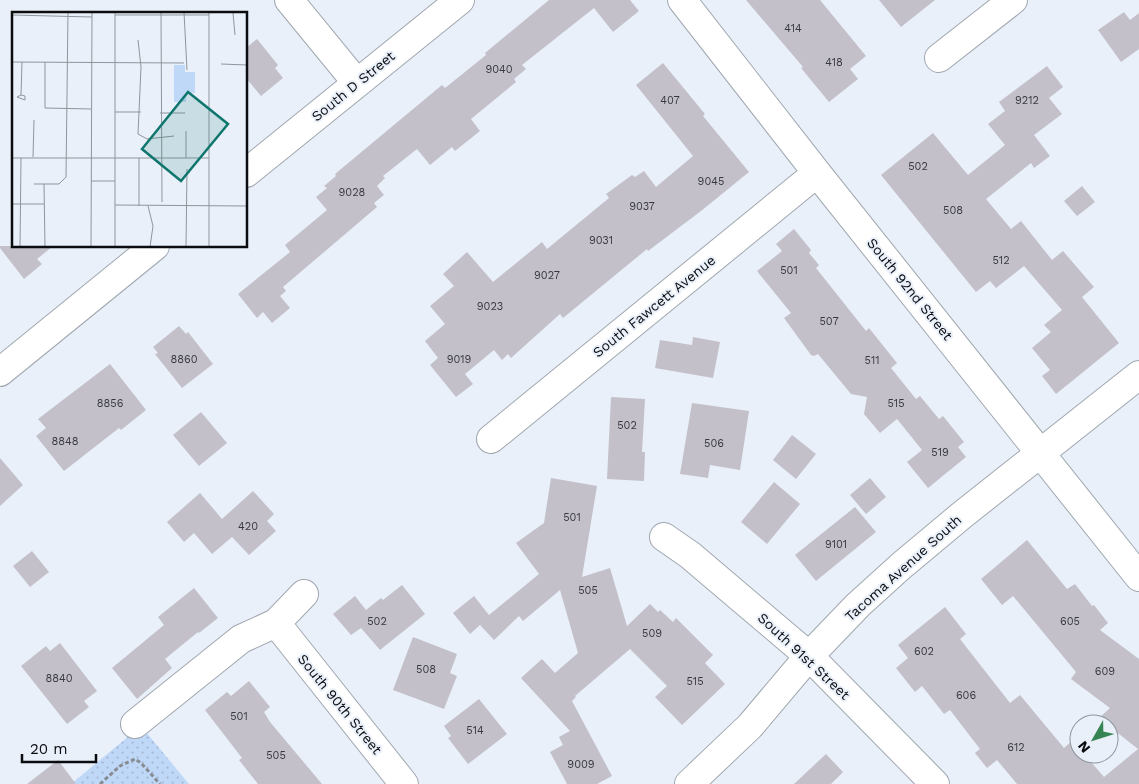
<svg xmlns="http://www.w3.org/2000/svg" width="1139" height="784" font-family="'Work Sans',sans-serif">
	<defs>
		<pattern id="grass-dots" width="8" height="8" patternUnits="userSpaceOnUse" patternTransform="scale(1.25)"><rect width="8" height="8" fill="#c0d8f7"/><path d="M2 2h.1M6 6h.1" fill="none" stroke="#a4b8d3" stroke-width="1.8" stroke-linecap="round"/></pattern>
	</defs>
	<rect width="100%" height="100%" fill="#e9f0f9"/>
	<!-- grass -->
	<path fill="url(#grass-dots)" d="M141 726 189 784H71Z"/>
	<!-- building -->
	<path fill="#c3c0ca" d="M549 0H630L639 11 613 32 594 8 522 65 526 69 514 79 516 82 471 119 480 131 455 151 452 147 430 165 417 149 383 176 385 178 377 186 384 195 374 203 377 207 283 287 286 291 280 296 290 308 272 323 263 312 257 318 238 294 290 252 285 245 327 210 316 197 327 188 324 186 336 176 335 174 442 85 445 88 486 55 485 53Z
		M746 0H820L866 56 850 69 858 79 829 102 801 68 803 67Z
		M879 0H935L901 27Z
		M1124 12 1130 20 1139 13V49L1121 62 1098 30Z
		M257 39 278 65 275 68 283 78 261 96 246 78V48Z
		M663 63 705 114 703 116 749 172 701 211 648 251 647 249 563 318 560 314 511 358 508 354 502 360 494 350 465 374 473 384 456 397 430 365 438 358 425 341 445 324 430 306 454 286 443 274 467 252 493 282 542 242 547 249 609 198 606 194 632 175 635 177 644 171 656 187 693 156 636 85Z
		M1047 66 1063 87 1049 98 1062 114 1034 135 1050 156 1034 168 1031 163 986 199 1011 229 1021 221 1052 260 1063 251 1094 287 1082 297 1119 343 1056 394 1042 376 1050 370 1032 348 1051 332 1044 325 1062 310 1024 266 996 288 990 281 976 292 881 175 933 133 968 175 1005 145 988 124 1005 111 999 102Z
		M1082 186 1095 202 1077 216 1064 201Z
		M794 229 811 250 809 253 819 265 816 268 866 331 869 328 897 363 891 368 916 399 920 396 939 419 943 416 964 442 958 447 966 457 928 488 907 462 922 450 897 419 880 433 864 414 867 397 851 394 818 354 814 356 811 355 784 318 791 313 757 271 782 251 776 244Z
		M0 246H53L37 259 42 264 24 279 0 248Z
		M179 326 186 334 188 332 213 364 182 388 155 354 158 353 153 347Z
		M693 337 720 342 713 378 655 368 660 340 692 345Z
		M110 364 146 410 121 430 119 428 64 471 36 436 46 428 38 419Z
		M611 397 645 399 642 452H645L644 481 607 479Z
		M692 403 749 411 740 470 710 465 708 478 680 474Z
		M201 412 227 443 199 466 173 435Z
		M792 435 816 454 796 479 773 460Z
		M0 458 23 485 0 506Z
		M551 478 597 486 582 577 610 568 627 626 650 604 658 612 660 610 673 622 676 618 713 655 705 663 725 684 682 725 655 697 667 686 630 649 575 696 576 697 572 701 612 776 597 784H567L550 752 563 745 559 737 570 731 521 678 542 659 555 673 578 653 560 590 523 621 519 616 494 640 480 625 470 634 453 613 474 596 489 615 539 574 516 543 544 523Z
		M870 478 886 497 866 514 850 495Z
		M774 482 800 504 767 544 741 522Z
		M253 491 274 514 267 521 276 531 249 555 232 537 212 554 194 533 184 542 167 522 200 493 222 519Z
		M855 507 876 532 816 581 795 555Z
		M1027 540 1067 589 1075 584 1092 606 1094 605 1108 623 1100 630 1139 659V784H1017L997 760 987 768 975 753 980 749 950 710 944 714 922 686 915 692 896 668 908 658 898 645 945 607 966 634 960 639 1010 703 1020 695 1064 748 1072 741 1079 749V754H1084L1104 777 1138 749 1109 726V724H1106L1099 718 1110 708 1071 679 1076 672 1013 596 1002 605 981 579Z
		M32 551 49 572 30 587 13 566Z
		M402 585 425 614 380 650 361 628 351 635 333 614 355 596 366 610 381 598 383 600Z
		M194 588 218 618 199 633 198 632 165 659 172 668 137 699 112 668 164 625 158 617Z
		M413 637 457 654 450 673 457 676 444 709 393 690Z
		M60 643 97 691 84 701 89 707 67 724 21 666 46 646 50 651Z
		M249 681 270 707 264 712 270 722 322 784H258L239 760 242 758 205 710 227 692 231 696Z
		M479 699 507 734 468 764 448 738 451 736 444 726Z
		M826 754 843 772 831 784H794Z
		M58 760 76 784H27Z"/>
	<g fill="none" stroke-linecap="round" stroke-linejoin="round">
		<!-- minor casing -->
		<g stroke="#a0a7af" stroke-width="30">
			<path id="minor" d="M289 0 357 83
				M682 0 817 173 1139 577
				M939 58 1013 0
				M246 173 460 0
				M0 372 155 246
				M491 439 817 173
				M664 537 690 555 809 656 935 784
				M276 623 404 784
				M135 724 241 639 276 623 304 594
				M689 784 750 726 809 656 858 605 901 566 962 515 1139 375"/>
		</g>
		<!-- path -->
		<path stroke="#878c92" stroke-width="3" stroke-dasharray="4 2.5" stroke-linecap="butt" d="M100 784 120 766 135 759 141 763 160 784"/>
		<!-- minor -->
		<use href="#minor" stroke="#fff" stroke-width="28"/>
	</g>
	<g text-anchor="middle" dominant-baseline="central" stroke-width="4" stroke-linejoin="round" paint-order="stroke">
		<!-- number labels -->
		<g font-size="11" fill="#38393e">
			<text x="793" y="28">414</text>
			<text x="834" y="62">418</text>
			<text x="499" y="69">9040</text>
			<text x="670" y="100">407</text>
			<text x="1027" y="100">9212</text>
			<text x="918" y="166">502</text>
			<text x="711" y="181">9045</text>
			<text x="352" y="192">9028</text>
			<text x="642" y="206">9037</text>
			<text x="953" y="210">508</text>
			<text x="601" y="240">9031</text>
			<text x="1001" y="260">512</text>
			<text x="789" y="270">501</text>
			<text x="547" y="275">9027</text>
			<text x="490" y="306">9023</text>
			<text x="829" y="321">507</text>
			<text x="184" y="359">8860</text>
			<text x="459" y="359">9019</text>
			<text x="872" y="360">511</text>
			<text x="110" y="403">8856</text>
			<text x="896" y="403">515</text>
			<text x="627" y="425">502</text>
			<text x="65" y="441">8848</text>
			<text x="714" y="443">506</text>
			<text x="940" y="452">519</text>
			<text x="572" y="517">501</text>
			<text x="248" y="526">420</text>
			<text x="836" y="544">9101</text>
			<text x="588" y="590">505</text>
			<text x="377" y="621">502</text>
			<text x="1070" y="621">605</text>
			<text x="652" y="633">509</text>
			<text x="924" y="651">602</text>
			<text x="426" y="669">508</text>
			<text x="1105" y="671">609</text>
			<text x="59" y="678">8840</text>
			<text x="695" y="681">515</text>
			<text x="966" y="695">606</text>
			<text x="239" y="716">501</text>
			<text x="475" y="730">514</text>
			<text x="1016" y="747">612</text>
			<text x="276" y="755">505</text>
			<text x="581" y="764">9009</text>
		</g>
		<!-- street labels -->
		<g font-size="14" fill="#0a0c0f" stroke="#e9f0f9">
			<text transform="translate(353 86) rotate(-39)">South D Street</text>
			<text transform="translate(910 289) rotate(51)">South 92nd Street</text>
			<text transform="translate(654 306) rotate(-39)">South Fawcett Avenue</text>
			<text transform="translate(903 568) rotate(-42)">Tacoma Avenue South</text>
			<text transform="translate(804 656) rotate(43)">South 91st Street</text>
			<text transform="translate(340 704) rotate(51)">South 90th Street</text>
		</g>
	</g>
	<!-- overview -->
	<g transform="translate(12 12)">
		<rect width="235" height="235" fill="#e9f0f9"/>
		<path d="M162 53H173V60H183V81H174V90H162Z" fill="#c0d8f7"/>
		<path fill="none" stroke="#90959b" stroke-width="1" d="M149 0 150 190M172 0 175 58M221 1 223 23M0 3 80 5M103 3H197M126 28 129 55 126 122 135 127 162 124M0 50 172 51M33 50V96L79 97M209 52 235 53M9 83 13 84V88L5 85 9 83 10 50M103 100H129M148 101H173M174 119V146M21 145 22 108M0 146H197M127 146V194M79 169H103M22 172H47L54 165 56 0M32 172 33 235M0 192H32M103 193 235 194M136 194 141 214 138 235M8 235 9 146M79 235 80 0M103 235V0M174 235 175 157M197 235V0"/>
		<path fill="#0f766e" fill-opacity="0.15" stroke="#0f766e" stroke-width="2.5" d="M176 80 216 112 169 169 130 137Z"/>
		<rect width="235" height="235" fill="none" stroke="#0a0c0f" stroke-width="2.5"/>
	</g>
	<!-- north arrow -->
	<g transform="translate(1094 739) rotate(231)"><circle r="24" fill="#e9f0f9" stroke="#90959b"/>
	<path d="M0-4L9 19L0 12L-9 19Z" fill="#368453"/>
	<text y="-8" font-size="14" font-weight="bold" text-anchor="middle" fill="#0a0c0f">N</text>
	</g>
	<!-- scale -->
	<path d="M22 754v8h74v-8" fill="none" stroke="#0a0c0f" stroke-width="2.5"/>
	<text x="30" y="754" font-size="15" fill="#0a0c0f" stroke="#e9f0f9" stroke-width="4" paint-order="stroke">20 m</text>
</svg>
